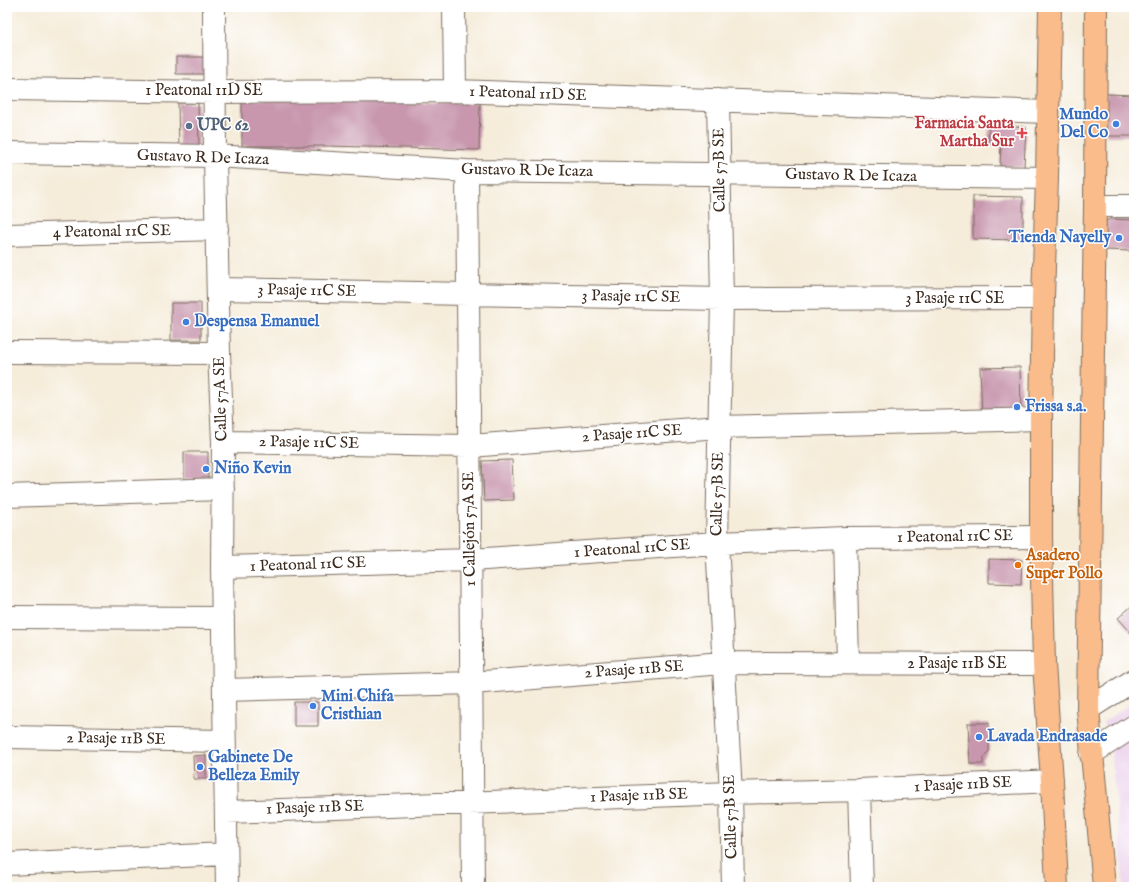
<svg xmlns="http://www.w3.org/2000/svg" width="1141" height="894" font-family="'IM FELL English',serif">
	<rect width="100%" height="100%" fill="#fff"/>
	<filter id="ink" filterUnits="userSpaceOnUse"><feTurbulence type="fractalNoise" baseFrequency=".025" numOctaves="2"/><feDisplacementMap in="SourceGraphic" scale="8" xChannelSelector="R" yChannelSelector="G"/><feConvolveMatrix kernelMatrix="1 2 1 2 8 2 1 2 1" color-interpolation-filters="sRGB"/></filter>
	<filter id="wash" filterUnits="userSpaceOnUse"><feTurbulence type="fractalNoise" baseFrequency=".012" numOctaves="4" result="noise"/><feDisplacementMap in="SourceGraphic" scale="16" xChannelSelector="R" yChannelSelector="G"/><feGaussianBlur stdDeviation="0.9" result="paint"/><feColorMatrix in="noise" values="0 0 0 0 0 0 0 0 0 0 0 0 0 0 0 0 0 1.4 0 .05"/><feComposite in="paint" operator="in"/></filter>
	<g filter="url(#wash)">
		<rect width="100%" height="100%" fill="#f5ecda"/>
		<!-- built -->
		<path fill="#ebd1eb" d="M1134 702V887H1124L1110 742 1103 722Z"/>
		<g id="blocks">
			<!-- building -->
			<path fill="#c897ae" d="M176 57H206V74H176Z
				M1106 94 1134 95V136H1106Z
				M242 100H329L480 103 479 150 328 146H242Z
				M178 103H198L199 148 179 149Z
				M989 124 1026 127 1024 167 1000 166 1001 144 988 143Z
				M973 196 1023 197V240L973 239Z
				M1110 219 1134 220 1133 251 1104 250 1105 225 1106 221Z
				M171 303H201V340H171Z
				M1020 367 1021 415 982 416 980 368Z
				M184 452H208V479H184Z
				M512 460 514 500 484 501 482 461Z
				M989 559 1022 560 1021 584 989 583Z
				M1134 604V636L1118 618Z
				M294 702H318V726H294Z
				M968 723H989V751L983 759V764H970Z
				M206 755V779H194L193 756Z"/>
		</g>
	</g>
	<g filter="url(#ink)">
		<use href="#blocks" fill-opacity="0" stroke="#7c6e60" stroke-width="1"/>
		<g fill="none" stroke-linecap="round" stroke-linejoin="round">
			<!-- minor casing -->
			<g stroke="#7c6e60" stroke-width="24">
				<path id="minor" d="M214 7 215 156 219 353 223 442 222 567 227 887
					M454 7 455 91
					M7 89 215 92 455 91 1048 112
					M718 100 722 299 717 543 731 793 733 887
					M7 153 215 156 467 171 1047 178
					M467 171 473 887
					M1095 206H1134
					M7 235 217 229
					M218 289 722 299 1043 298
					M7 352 219 353
					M223 442 470 446 719 427 1041 419
					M7 496 223 489
					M845 538 848 663
					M222 567 471 560 717 543 845 538 1041 537
					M7 617 223 618
					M224 690 472 683 723 663 1044 664
					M1088 709 1134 680
					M7 737 224 741
					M1091 754 1134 726
					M859 790 862 887
					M226 812 731 793 859 790 1052 781
					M7 864 226 854"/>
			</g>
			<!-- major casing -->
			<g stroke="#7c6e60" stroke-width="24">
				<path id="major" d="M1050 7 1047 178 1043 298 1041 419V537L1044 664 1052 781 1057 887
					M1096 7 1095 206 1088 709 1104 887"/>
			</g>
			<!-- minor -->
			<use href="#minor" stroke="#fff" stroke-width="22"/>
			<!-- major -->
			<use href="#major" stroke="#fabc8b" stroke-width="22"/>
		</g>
	</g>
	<!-- markers -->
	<g fill="#3f7fe0" stroke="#fff" stroke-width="1.5">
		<circle cx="1116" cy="124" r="4"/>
		<circle cx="1119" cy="238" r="4"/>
		<circle cx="186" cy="322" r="4"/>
		<circle cx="1017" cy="407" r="4"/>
		<circle cx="206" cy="469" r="4"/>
		<circle cx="313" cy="706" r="4"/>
		<circle cx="979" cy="737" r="4"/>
		<circle cx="200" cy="767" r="4"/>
	</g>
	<circle fill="#5c6f8a" stroke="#fff" stroke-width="1.5" cx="189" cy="126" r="4"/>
	<path fill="#e0444e" stroke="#fff" stroke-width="1.5" d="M1020 127h4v4h4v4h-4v4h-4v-4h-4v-4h4z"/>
	<circle fill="#e8710a" stroke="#fff" stroke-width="1.5" cx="1018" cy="565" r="4"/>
	<g text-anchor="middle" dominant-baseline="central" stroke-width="3" stroke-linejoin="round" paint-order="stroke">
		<!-- street labels -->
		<g font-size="16" fill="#3b2a1e" stroke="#fff">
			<text x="204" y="91">1 Peatonal 11D SE</text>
			<text transform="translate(528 94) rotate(2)">1 Peatonal 11D SE</text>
			<text transform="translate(203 158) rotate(2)">Gustavo R De Icaza</text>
			<text transform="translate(720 170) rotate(-91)">Calle 57B SE</text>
			<text transform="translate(527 171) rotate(1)">Gustavo R De Icaza</text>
			<text transform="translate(851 176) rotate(1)">Gustavo R De Icaza</text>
			<text transform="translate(112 232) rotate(-1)">4 Peatonal 11C SE</text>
			<text transform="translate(307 291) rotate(1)">3 Pasaje 11C SE</text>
			<text transform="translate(631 297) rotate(1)">3 Pasaje 11C SE</text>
			<text x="955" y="299">3 Pasaje 11C SE</text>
			<text transform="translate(221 399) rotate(-92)">Calle 57A SE</text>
			<text transform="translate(632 434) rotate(-4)">2 Pasaje 11C SE</text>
			<text transform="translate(309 443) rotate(1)">2 Pasaje 11C SE</text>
			<text transform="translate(718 494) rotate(-89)">Calle 57B SE</text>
			<text transform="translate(470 529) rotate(-91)">1 Callejón 57A SE</text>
			<text transform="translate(955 537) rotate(-1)">1 Peatonal 11C SE</text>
			<text transform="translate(632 549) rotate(-4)">1 Peatonal 11C SE</text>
			<text transform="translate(308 565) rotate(-2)">1 Peatonal 11C SE</text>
			<text x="957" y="664">2 Pasaje 11B SE</text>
			<text transform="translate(634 670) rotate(-4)">2 Pasaje 11B SE</text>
			<text transform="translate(116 739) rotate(1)">2 Pasaje 11B SE</text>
			<text transform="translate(963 785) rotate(-3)">1 Pasaje 11B SE</text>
			<text transform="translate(639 796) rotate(-2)">1 Pasaje 11B SE</text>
			<text transform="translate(315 808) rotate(-2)">1 Pasaje 11B SE</text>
			<text transform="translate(731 817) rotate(-92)">Calle 57B SE</text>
		</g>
		<!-- shop labels -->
		<g font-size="16" font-weight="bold" fill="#366cbe" stroke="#fff" text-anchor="start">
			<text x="1108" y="115" text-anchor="end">Mundo<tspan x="1108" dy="18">Del Co</tspan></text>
			<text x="1111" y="238" text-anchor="end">Tienda Nayelly</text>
			<text x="194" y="322">Despensa Emanuel</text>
			<text x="1025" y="407">Frissa s.a.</text>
			<text x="214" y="469">Niño Kevin</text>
			<text x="321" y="697">Mini Chifa<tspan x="321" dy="18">Cristhian</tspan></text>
			<text x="987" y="737">Lavada Endrasade</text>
			<text x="208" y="758">Gabinete De<tspan x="208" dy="18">Belleza Emily</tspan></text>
		</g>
		<!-- health labels -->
		<g font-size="16" font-weight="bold" fill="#be3a42" stroke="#fff" text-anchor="end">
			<text x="1014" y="124">Farmacia Santa<tspan x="1014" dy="18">Martha Sur</tspan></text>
		</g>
		<!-- service labels -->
		<g font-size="16" font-weight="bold" fill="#4e5e75" stroke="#fff" text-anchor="start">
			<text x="197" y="126">UPC 62</text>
		</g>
		<!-- food labels -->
		<g font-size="16" font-weight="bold" fill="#c56008" stroke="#fff" text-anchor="start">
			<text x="1026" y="556">Asadero<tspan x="1026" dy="18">Super Pollo</tspan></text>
		</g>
	</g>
	<!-- margin -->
	<rect width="1141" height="894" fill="none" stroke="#fff" stroke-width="24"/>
</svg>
